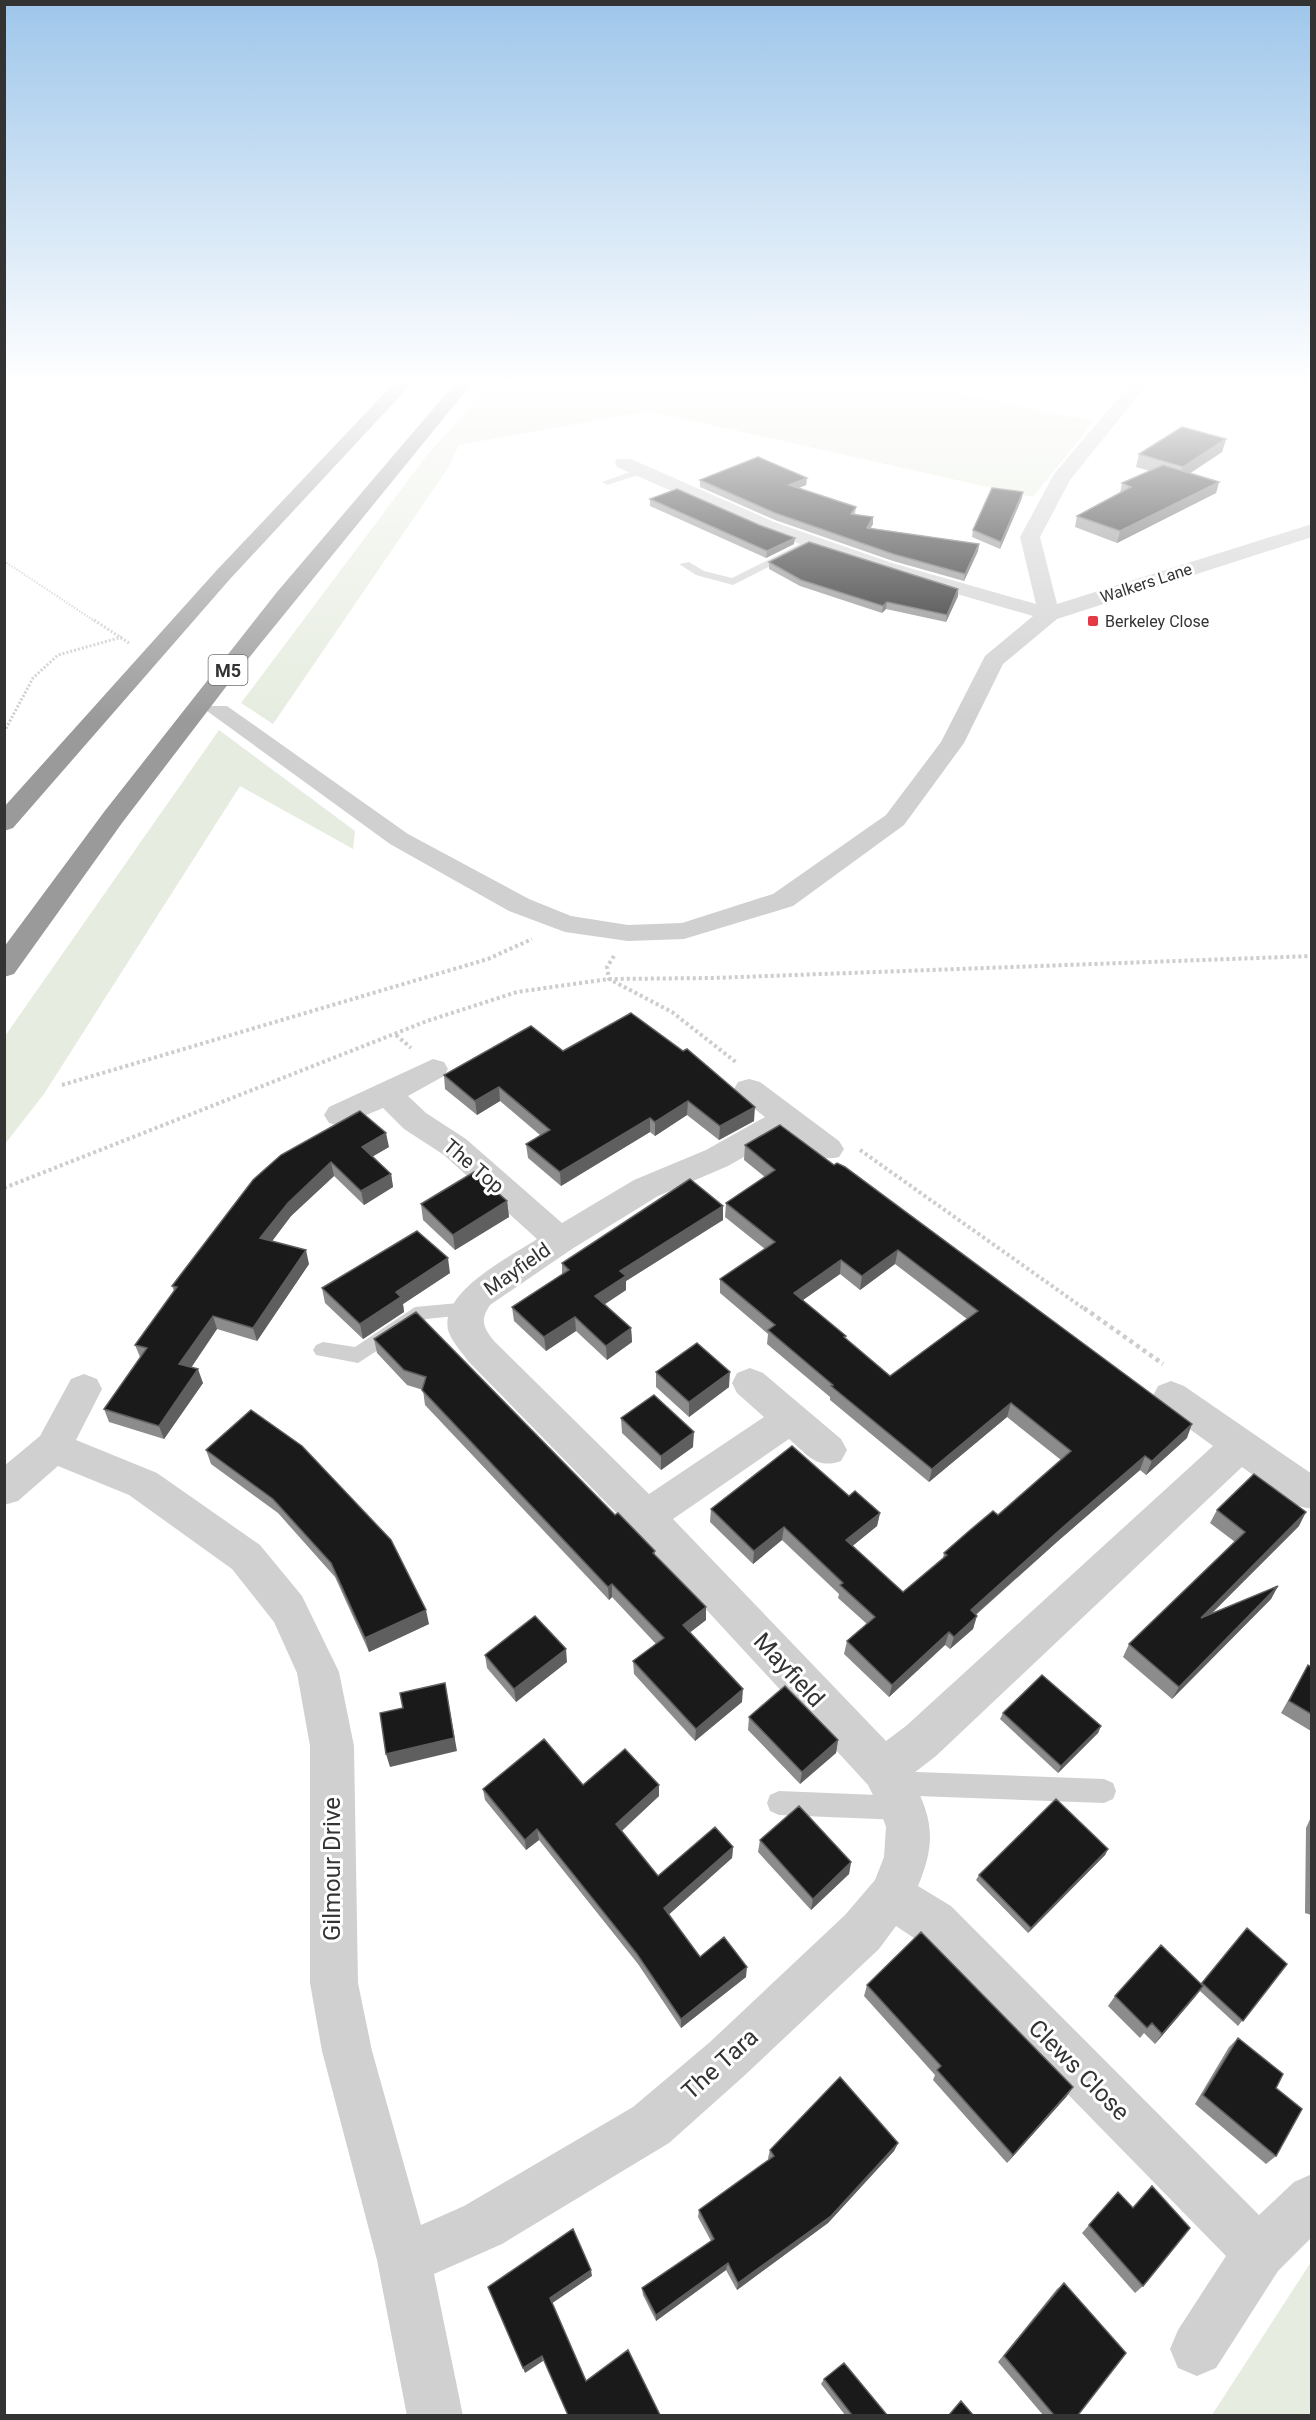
<svg xmlns="http://www.w3.org/2000/svg" width="1316" height="2420" font-family="Roboto,sans-serif">
	<rect width="100%" height="100%" fill="#fff"/>
	<!-- green -->
	<path fill="#e6ecdf" d="M493 382H906L1094 421 1033 497 649 411 459 445 448 468 273 724 241 703 427 455Z
		M219 730 355 831 353 849 240 786 44 1094 5 1144V1036Z
		M1311 2262V2415H1212Z"/>
	<g fill="none" stroke-linecap="round" stroke-linejoin="round">
		<!-- path-far3 -->
		<path stroke="#cdcdcd" stroke-width="2" stroke-dasharray="1.5 1.5" stroke-linecap="butt" d="M4 561 96 622"/>
		<!-- path-far2 -->
		<path stroke="#cdcdcd" stroke-width="3" stroke-dasharray="2 2" stroke-linecap="butt" d="M94 620 129 643
			M4 732 33 678 58 655 122 637"/>
		<!-- path-far1 -->
		<path stroke="#cdcdcd" stroke-width="4" stroke-dasharray="3 3" stroke-linecap="butt" d="M614 956 607 967 609 979 672 1012 737 1063
			M396 1035 411 1048
			M62 1085 488 959 532 939
			M860 1150 1086 1310
			M4 1188 427 1021 517 992 609 979 713 978 1312 956"/>
		<!-- path -->
		<path stroke="#cdcdcd" stroke-width="4.5" stroke-dasharray="4 4" stroke-linecap="butt" d="M1084 1308 1163 1364"/>
		<!-- lane -->
		<path fill="#d0d0d0" fill-rule="evenodd" d="M641 468 646 471 645 473 607 485 602 482Z
			M810 539 815 542 814 544 733 585 696 575 679 564 689 562 704 571 732 578Z
			M469 1302 476 1304 479 1309 476 1314 426 1319 358 1363 316 1355 313 1350 316 1345 323 1342 355 1347 415 1307Z
			M890 1771 1104 1779 1113 1783 1116 1791 1113 1799 1104 1803 890 1795 882 1791 878 1783 882 1775Z
			M779 1791 902 1796 911 1800 914 1808 911 1816 902 1820 779 1815 770 1811 767 1803 770 1795Z"/>
		<!-- street -->
		<path fill="#d0d0d0" fill-rule="evenodd" d="M1132 382H1149L1070 480 1040 537 1057 604 1312 524V537L1057 619 1003 664 964 743 904 825 793 906 684 939 628 941 565 932 509 911 390 844 207 711 211 706H227L408 834 529 899 571 916 628 925 682 923 773 894 886 815 941 742 985 656 1033 616 878 571 760 530 617 467 615 463 617 459H631L774 522 892 563 1036 604 1020 537 1054 474Z
			M433 1059 444 1062 448 1069 444 1076 408 1096 426 1113 466 1139 562 1223 634 1180 706 1150 765 1117 738 1096 734 1089 738 1082 749 1079 760 1082 839 1141 844 1149 839 1157C817 1163 802 1146 786 1133L728 1166 658 1196 572 1249 490 1305C480 1320 483 1327 494 1341L649 1494 764 1417 737 1393 732 1383 737 1373 750 1368 763 1373 841 1439 847 1450 841 1461C816 1470 807 1454 789 1439L673 1519 886 1741 906 1726 1213 1446 1158 1406 1153 1396 1158 1386 1171 1381 1184 1386 1312 1474V1508C1294 1511 1257 1477 1242 1467L936 1756 910 1776C934 1818 936 1843 918 1886L951 1906 1259 2215 1294 2182 1312 2174V2237L1278 2271 1216 2368 1197 2376 1178 2368 1170 2349 1178 2330 1226 2256 917 1940 896 1926 879 1949 744 2076 669 2143 502 2244 434 2274 463 2416H407L377 2260 322 2051 310 1983V1746L297 1673 274 1622 232 1569 129 1495 58 1466 18 1501 4 1505V1466L40 1436 71 1379 84 1374 97 1379 102 1389 76 1440 157 1473 260 1545 302 1596 339 1672 354 1746 358 1983 372 2051 421 2225 464 2206 633 2107 710 2042 845 1915 875 1880 884 1857 886 1827 879 1807 868 1785 632 1529 468 1361C462 1352 451 1341 448 1330 440 1291 510 1257 537 1239L444 1155 404 1129 383 1108 340 1126 329 1123 324 1115 329 1107Z"/>
		<!-- highway -->
		<path fill="#9a9a9a" fill-rule="evenodd" d="M395 382H413L230 579 13 828 4 831V807L216 571Z
			M456 382H473L235 675 122 823 14 974 4 977V947L104 812 277 592Z"/>
	</g>
	<!-- wall -->
	<path fill="#8c8c8c" fill-rule="evenodd" d="M1226 439 1222 452 1190 473 1219 482 1216 493 1117 543 1075 527 1077 516 1120 493 1122 483 1150 471 1136 467 1139 454Z
		M807 478 806 485 798 488 856 507 855 514 873 524 870 528 979 544 978 551 964 581 893 561 775 520 700 487V480Z
		M1022 498 1000 549 972 537 973 530Z
		M650 499 794 544 766 558 650 506Z
		M769 562 958 596 946 622 886 609 882 613 800 586 769 569Z
		M563 1051 754 1121 719 1140 687 1115 655 1136 650 1132 561 1186 528 1158 526 1144 540 1135 500 1101 477 1115 445 1089 444 1075Z
		M745 1145 1187 1438 1146 1475 1140 1470 1058 1541 976 1615 973 1629 950 1649 945 1645 889 1697 844 1654 847 1641 867 1624 838 1598 839 1594 782 1540 753 1564 710 1522 711 1509 849 1496 880 1513 877 1526 852 1546 903 1592 943 1558 944 1553 998 1515 1061 1460 1007 1417 929 1482 830 1400V1397L767 1344 768 1334 720 1293V1279L765 1249 725 1217 726 1203 765 1177 744 1160ZM895 1264 967 1319 890 1376 845 1339 803 1300 840 1274 860 1290Z
		M389 1147 373 1156 391 1174 393 1187 364 1205 334 1176 291 1216 272 1241 309 1264 257 1341 217 1329 191 1368 203 1383 164 1439 109 1422 104 1409 140 1357 135 1345 174 1291 172 1286 253 1180Z
		M507 1201 509 1217 455 1250 423 1220 421 1204Z
		M723 1206V1220L626 1281V1290L605 1304 631 1328 632 1342 607 1360 576 1331 546 1351 514 1321 512 1307 562 1275V1263Z
		M450 1273 403 1304 404 1312 363 1339 325 1303 322 1288Z
		M374 1339 615 1515 655 1551V1555L706 1620 690 1632 742 1702 695 1741 634 1674 633 1661 656 1644 612 1597 609 1600 425 1405 423 1390 407 1385 377 1353Z
		M656 1372 729 1387 689 1417 656 1387Z
		M251 1410 429 1624 369 1652 335 1577 278 1513 211 1464 206 1450Z
		M621 1418 693 1447 661 1470 622 1433Z
		M1217 1510 1299 1526 1211 1614 1278 1586 1271 1599 1172 1699 1123 1657 1129 1644 1235 1542 1210 1523Z
		M485 1655 567 1662 516 1702 487 1668Z
		M1308 1665 1311 1667V1731L1281 1713Z
		M1003 1713 1101 1726 1098 1733 1058 1773 1000 1719Z
		M749 1717 838 1740 836 1753 800 1784 748 1730Z
		M583 1785H659V1796L622 1831 658 1876 733 1847 732 1858 668 1914 700 1957 746 1977 681 2028 638 1964 539 1840 526 1850 485 1800 483 1789Z
		M1311 1817V1915L1305 1913 1306 1828Z
		M760 1840 851 1862 849 1874 811 1910 758 1852Z
		M1108 1849 1105 1855 1028 1933 976 1880 979 1875Z
		M1287 1964 1238 2026 1200 1991 1155 2044 1144 2033 1140 2038 1108 2006 1115 1996 1201 1984Z
		M867 1985 1067 2096 1007 2163 933 2080 935 2075 864 1996Z
		M1238 2038 1276 2156 1266 2164 1195 2104 1229 2047Z
		M898 2143 894 2151 828 2223 737 2290 726 2270 656 2321 643 2295 642 2288 711 2241 698 2217 699 2210 769 2160 768 2158 770 2150Z
		M1152 2186 1143 2286 1135 2293 1082 2233 1118 2192 1132 2208Z
		M1064 2283 1078 2415H1043L998 2362 1057 2289Z
		M824 2379 887 2415H845L821 2384Z"/>
	<!-- shaded-wall -->
	<path fill="#5f5f5f" d="M1226 439 1222 452 1180 480 1183 467Z
		M807 478 806 485 789 492V485Z
		M1219 482 1216 493 1117 543 1120 531Z
		M1023 492 1022 498 1000 549 1001 542Z
		M873 517V524L867 535V528Z
		M795 538 794 544 766 558 767 551Z
		M979 544 978 551 964 581 965 574Z
		M958 589V596L946 622 947 615Z
		M887 602 886 609 882 613 883 606Z
		M499 1087 500 1101 477 1115 475 1101Z
		M688 1101 687 1115 655 1136V1122Z
		M755 1107 754 1121 719 1140 720 1126Z
		M650 1118V1132L561 1186 560 1172Z
		M386 1133 389 1147 365 1161 362 1147Z
		M331 1162 334 1176 291 1216 264 1252 260 1238 288 1203Z
		M391 1174 393 1187 364 1205 361 1191Z
		M507 1201 509 1217 455 1250 453 1235Z
		M723 1206V1220L626 1281V1290L596 1310 595 1296 620 1271Z
		M306 1250 309 1264 257 1341 253 1328Z
		M898 1250 895 1264 860 1290 862 1276Z
		M448 1258 450 1273 403 1304 404 1312 363 1339 360 1324 396 1292Z
		M841 1260 840 1274 793 1307 794 1293Z
		M213 1316 217 1329 184 1378 179 1364Z
		M575 1317 576 1331 546 1351 544 1337Z
		M631 1328 632 1342 607 1360 606 1346Z
		M198 1369 203 1383 164 1439 159 1426Z
		M730 1372 729 1387 689 1417V1402Z
		M1011 1403 1007 1417 929 1482 932 1469Z
		M1192 1424 1187 1438 1146 1475 1152 1461Z
		M694 1432 693 1447 661 1470V1456Z
		M1145 1456 1140 1470 1058 1541 967 1622 971 1610 1062 1528Z
		M1306 1512 1299 1526 1195 1630 1201 1618Z
		M880 1513 877 1526 844 1553 846 1540Z
		M784 1527 782 1540 753 1564 754 1551Z
		M612 1584V1597L609 1600 608 1587Z
		M1278 1586 1271 1599 1172 1699 1179 1687Z
		M706 1607V1620L683 1638V1625Z
		M426 1610 429 1624 369 1652 365 1638Z
		M977 1616 973 1629 950 1649 954 1637Z
		M949 1632 945 1645 889 1697 892 1685Z
		M566 1649 567 1662 516 1702 514 1689Z
		M445 1683 457 1751 390 1767 386 1754Z
		M743 1689 742 1702 695 1741 696 1729Z
		M1101 1726 1098 1733 1058 1773 1061 1766Z
		M838 1740 836 1753 800 1784 802 1772Z
		M659 1785V1796L617 1835 616 1824Z
		M537 1829 539 1840 526 1850 525 1840Z
		M733 1847 732 1858 664 1919V1908Z
		M1108 1849 1105 1855 1028 1933 1031 1928Z
		M851 1862 849 1874 811 1910 813 1899Z
		M747 1967 746 1977 681 2028V2019Z
		M1203 1986 1195 1997 1155 2044 1162 2034Z
		M1073 2087 1067 2096 1007 2163 1013 2155Z
		M898 2143 894 2151 828 2223 737 2290 738 2283Z
		M728 2263 726 2270 656 2321V2315Z
		M591 2270 592 2276 551 2304 550 2298Z
		M542 2356 543 2361 525 2373 523 2368Z"/>
	<!-- building -->
	<path fill="#1a1a1a" stroke="#5f5f5f" stroke-width="1.5" fill-rule="evenodd" d="M1182 427 1226 439 1183 467 1139 454Z
		M758 457 807 478 789 485 856 507 851 514 873 517 867 528 979 544 965 574 893 554 775 513 700 480Z
		M1163 465 1219 482 1120 531 1077 516 1131 487 1122 483Z
		M992 488 1023 492 1001 542 973 530Z
		M677 489 759 525 795 538 767 551 650 499Z
		M809 542 958 589 947 615 887 602 883 606 801 580 769 562Z
		M631 1013 683 1051 687 1049 755 1107 720 1126 688 1101 655 1122 650 1118 560 1172 526 1144 550 1130 499 1087 475 1101 444 1075 531 1026 563 1051Z
		M360 1111 386 1133 362 1147 391 1174 361 1191 331 1162 288 1203 260 1238 306 1250 253 1328 213 1316 179 1364 198 1369 159 1426 104 1409 147 1348 135 1345 177 1287 172 1286 253 1180 281 1155Z
		M780 1125 834 1165 837 1163 845 1167 1192 1424 1152 1461 1145 1456 1062 1528 971 1610 977 1616 954 1637 949 1632 892 1685 847 1641 875 1617 840 1585 843 1583 784 1527 754 1551 711 1509 792 1446 849 1496 855 1491 880 1513 846 1540 903 1592 947 1555 944 1553 969 1531 993 1511 998 1515 1071 1451 1011 1403 932 1469 831 1386 833 1385 768 1330 775 1325 720 1279 775 1242 726 1203 775 1170 745 1145ZM898 1250 978 1311 890 1376 844 1337 846 1336 794 1293 841 1260 862 1276Z
		M474 1172 507 1201 453 1235 421 1204Z
		M690 1179 723 1206 620 1271 626 1276 595 1296 631 1328 606 1346 575 1317 544 1337 512 1307 569 1270 562 1263Z
		M417 1231 448 1258 396 1292 401 1297 360 1324 322 1288Z
		M416 1312 615 1515 618 1513 655 1551 653 1553 706 1607 683 1625 743 1689 696 1729 633 1661 664 1638 612 1584 608 1587 422 1390 426 1377 404 1370 374 1339Z
		M697 1343 730 1372 689 1402 656 1372Z
		M654 1395 694 1432 661 1456 621 1418Z
		M251 1410 302 1446 391 1540 426 1610 365 1638 331 1563 273 1499 206 1450Z
		M1254 1474 1306 1512 1201 1618 1278 1586 1179 1687 1129 1644 1245 1532 1217 1510Z
		M535 1616 566 1649 514 1689 485 1655Z
		M1308 1665 1311 1667V1714L1289 1701Z
		M1042 1675 1101 1726 1061 1766 1003 1713Z
		M445 1683 454 1738 386 1754 380 1713 403 1708 400 1693Z
		M785 1686 838 1740 802 1772 749 1717Z
		M544 1739 583 1785 625 1749 659 1785 616 1824 658 1876 715 1827 733 1847 664 1908 700 1957 724 1937 747 1967 681 2019 637 1954 537 1829 525 1840 483 1789Z
		M1056 1799 1108 1849 1031 1928 979 1875Z
		M799 1806 851 1862 813 1899 760 1840Z
		M1247 1928 1287 1964 1243 2021 1202 1983Z
		M921 1932 1073 2087 1013 2155 937 2070 941 2066 867 1985Z
		M1161 1945 1203 1986 1162 2034 1152 2023 1147 2028 1115 1996Z
		M1238 2038 1283 2074 1276 2088 1302 2109 1276 2156 1203 2095Z
		M840 2077 898 2143 831 2216 738 2283 728 2263 656 2315 642 2288 714 2239 699 2210 774 2156 770 2150Z
		M1152 2186 1190 2228 1143 2286 1089 2225 1118 2192 1133 2208Z
		M573 2229 591 2270 550 2298 586 2381 628 2350 660 2415H568L542 2356 523 2368 488 2287Z
		M1064 2283 1126 2353 1078 2415H1054L1004 2356Z
		M844 2363 887 2415H852L824 2379Z
		M961 2401 973 2415H949Z"/>
	<!-- sky -->
	<linearGradient id="sky" x2="0" y2="1"><stop stop-color="#9ec6ea"/><stop offset="0.53" stop-color="#fff"/><stop offset="1" stop-color="#fff" stop-opacity="0"/></linearGradient>
	<rect width="1316" height="721" fill="url(#sky)"/>
	<!-- markers -->
	<rect fill="#e63946" stroke="#fff" stroke-width="2" x="1087" y="615" width="12" height="12" rx="3"/>
	<g text-anchor="middle" dominant-baseline="central" stroke-width="6" stroke-linejoin="round" paint-order="stroke">
		<!-- far-street labels -->
		<g font-size="16" fill="#333" stroke="#fff">
			<text transform="translate(1146 583) rotate(-18)">Walkers Lane</text>
		</g>
		<!-- far-poi labels -->
		<g font-size="16" fill="#333" stroke="#fff" text-anchor="start">
			<text x="1105" y="621">Berkeley Close</text>
		</g>
		<!-- shield labels -->
		<rect fill="#fff" stroke="#707070" stroke-width="1.5" x="208.5" y="655" width="39" height="30" rx="4.5"/>
		<g font-size="18" font-weight="bold" fill="#333">
			<text x="228" y="670">M5</text>
		</g>
		<!-- street labels -->
		<g font-size="20" fill="#333" stroke="#fff">
			<text transform="translate(474 1166) rotate(40)">The Top</text>
			<text transform="translate(517 1269) rotate(-35)">Mayfield</text>
		</g>
		<!-- near-street labels -->
		<g font-size="24" fill="#333" stroke="#fff">
			<text transform="translate(789 1670) rotate(47)">Mayfield</text>
			<text transform="translate(332 1869) rotate(-90)">Gilmour Drive</text>
			<text transform="translate(720 2064) rotate(-42)">The Tara</text>
			<text transform="translate(1079 2070) rotate(45)">Clews Close</text>
		</g>
	</g>
	<!-- border -->
	<rect width="1316" height="2420" fill="none" stroke="#333333" stroke-width="12"/>
</svg>
